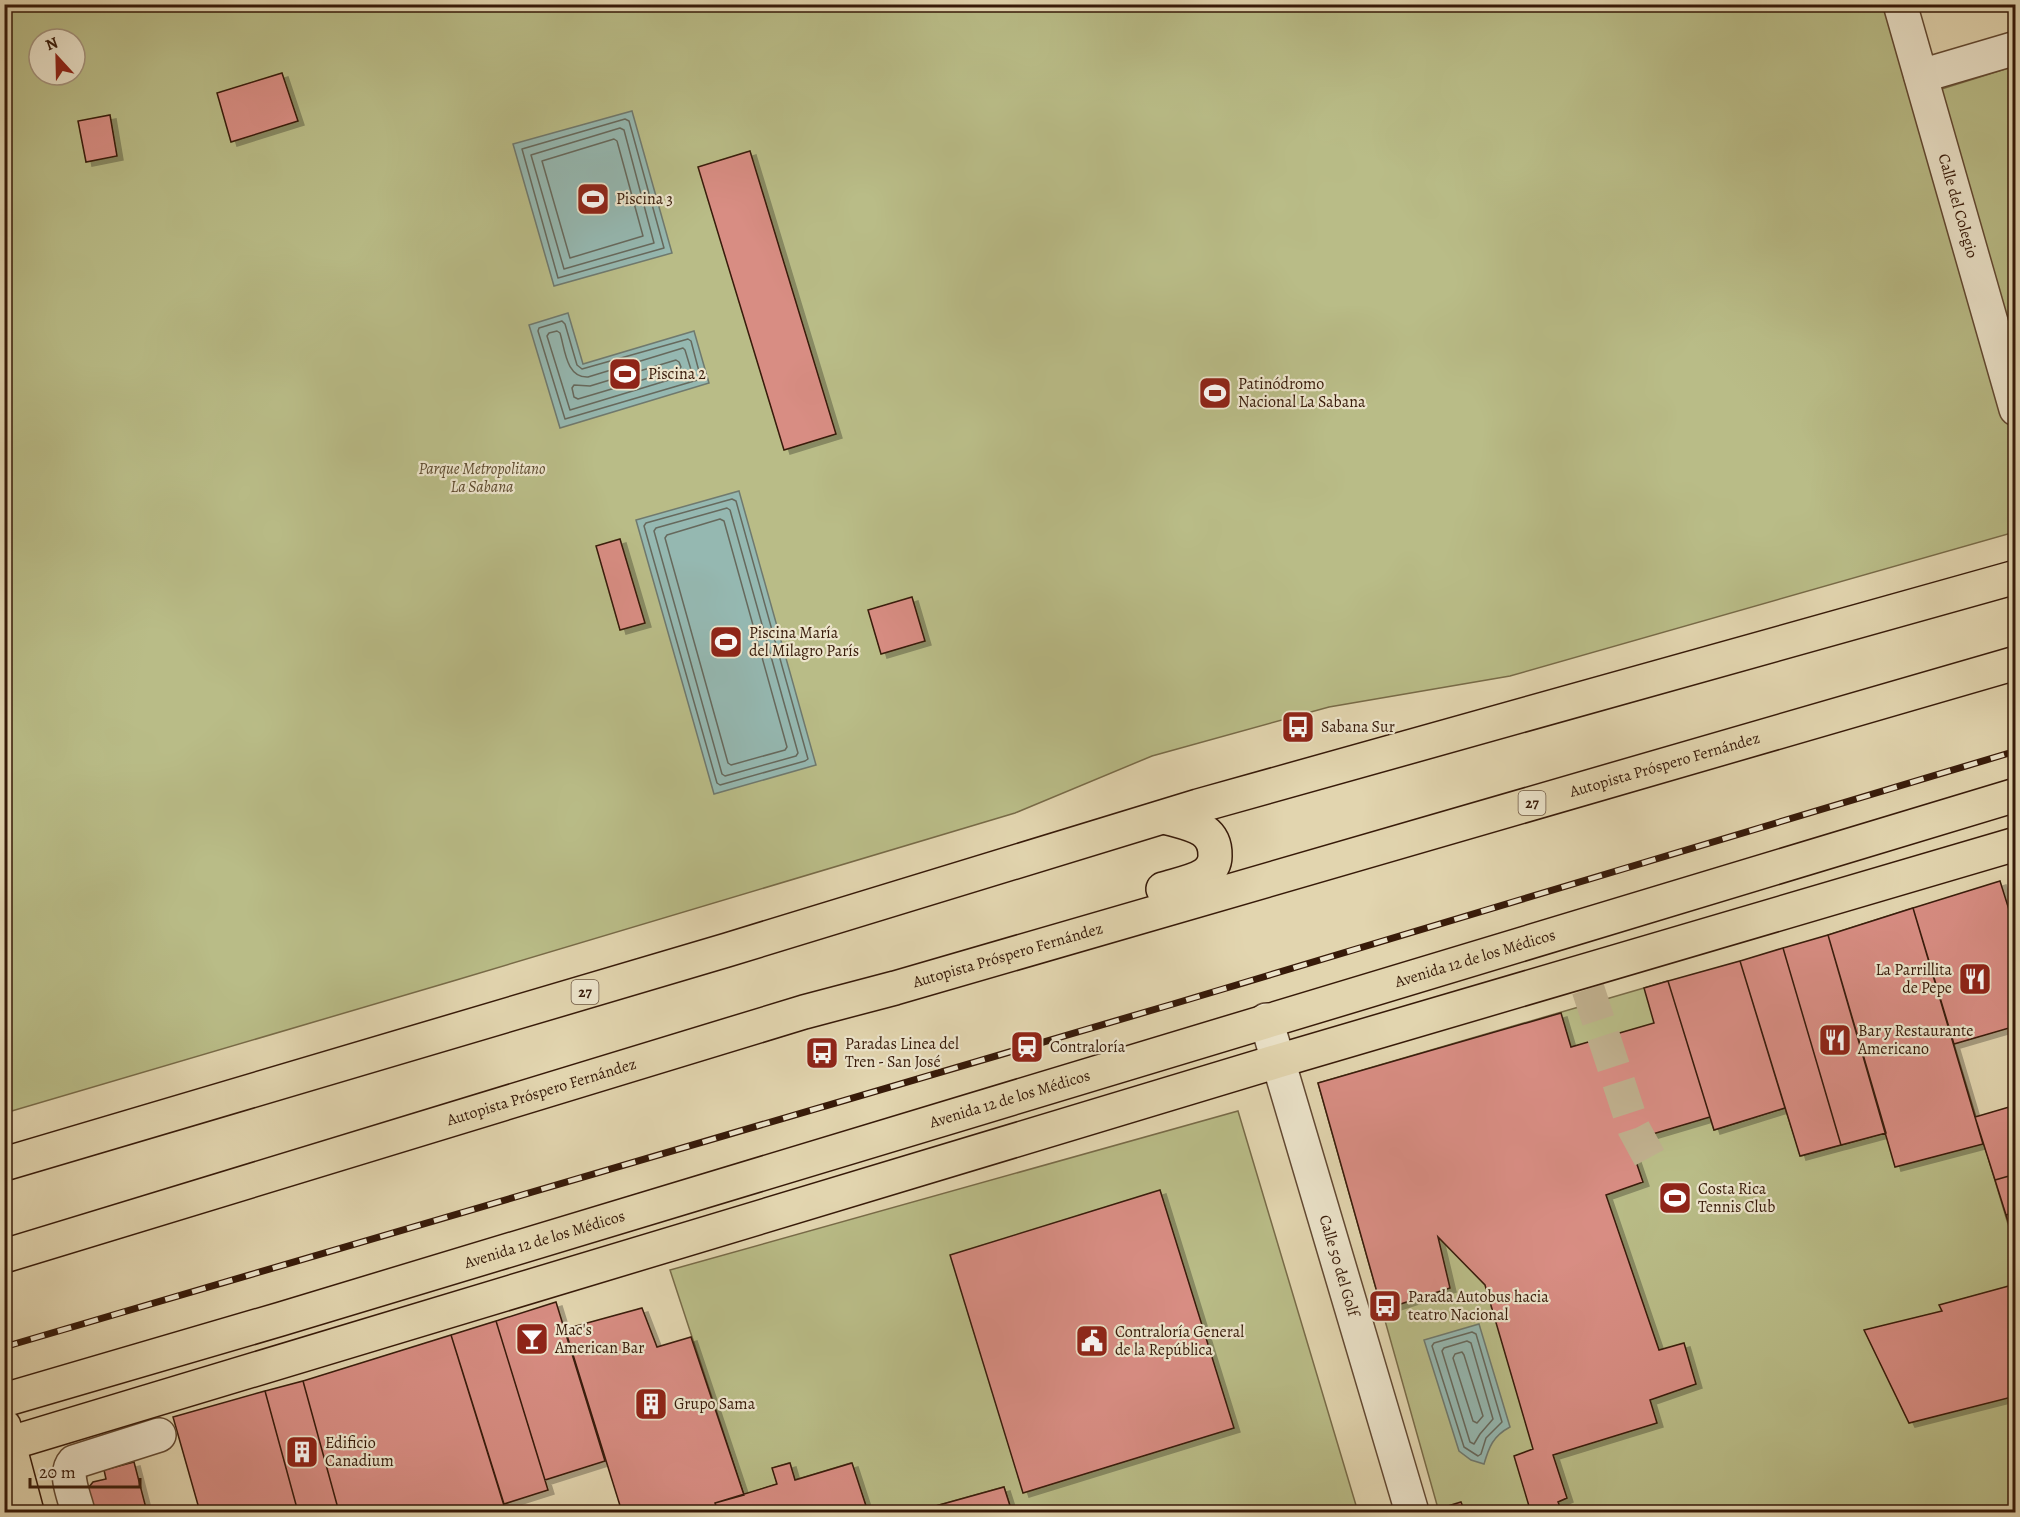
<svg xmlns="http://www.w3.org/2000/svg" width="2020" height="1517" font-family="Alegreya,serif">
	<defs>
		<filter id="shadow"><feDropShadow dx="6" dy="4" stdDeviation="0" flood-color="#0004"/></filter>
	</defs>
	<rect width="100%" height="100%" fill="#e2d5af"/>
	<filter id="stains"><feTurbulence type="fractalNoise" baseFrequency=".00333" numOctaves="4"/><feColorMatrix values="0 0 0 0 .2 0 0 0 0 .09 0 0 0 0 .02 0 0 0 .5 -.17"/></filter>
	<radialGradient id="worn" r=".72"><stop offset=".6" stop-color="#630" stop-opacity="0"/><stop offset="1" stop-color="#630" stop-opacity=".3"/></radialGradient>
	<!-- green -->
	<path fill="#b9bc87" stroke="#786b48" stroke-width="1.5" fill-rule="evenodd" d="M1891 4 1919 96 2015 66V532L1510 676 1329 707 1152 756 1015 813 453 981 5 1113V5ZM39 39H75V75H39Z
		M1913 908 2015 1247V1512H1439L1318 1083 1668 981 1714 1130 1785 1108 1801 1156 1885 1133 1828 935Z
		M1238 1111 1358 1512H1012L1004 1487 914 1512H868L851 1463 795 1480 789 1463 773 1468 777 1484 744 1495 670 1270Z"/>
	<!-- water -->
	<path fill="#95b8b1" stroke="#6f796e" stroke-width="1.5" d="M632 111 672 253 554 286 513 144Z
		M568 313 583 364 694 331 709 383 560 428 529 325Z
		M739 491 816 765 714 794 636 520Z
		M1479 1324 1510 1427C1493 1436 1489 1447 1484 1464L1471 1460 1459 1451 1424 1340Z"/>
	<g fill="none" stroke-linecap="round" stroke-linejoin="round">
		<!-- shore -->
		<path stroke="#66695d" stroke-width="1.5" d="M625 119 629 121 664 248 558 278 522 149Z
			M620 128 624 130 654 243 564 269 531 155Z
			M614 139 617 141 643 236 570 258 542 161Z
			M562 321 565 324 577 365 582 369 688 339 691 341 701 379 565 419 538 331 539 328Z
			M557 331 560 333C565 349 566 378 588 377L683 348 685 350 692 373 570 410 547 336 549 333Z
			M676 360 679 362 681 367 679 369 578 399 574 397 572 388 574 385 590 386Z
			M732 499 736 501 808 759 805 761 720 785 717 783 644 526 646 523Z
			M727 508 730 510 798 753 796 756 725 776 722 774 654 531 656 528Z
			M720 519 724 521 787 747 785 750 731 765 728 763 665 538 667 535Z
			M1472 1332 1476 1334 1502 1422 1486 1438 1481 1454 1478 1456 1464 1447 1432 1346 1434 1343Z
			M1467 1341 1471 1343 1493 1419 1480 1434 1474 1444 1470 1442 1442 1351 1444 1348Z
			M1462 1352 1464 1355 1483 1416 1477 1423 1473 1421 1453 1358 1455 1354Z"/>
	</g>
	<!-- building -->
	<path fill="#d88d83" stroke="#371a09" stroke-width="1.5" filter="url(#shadow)" d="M282 73 298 121 231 142 217 93Z
		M110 115 117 156 86 162 78 121Z
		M750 151 836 434 784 450 698 167Z
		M620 539 645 623 620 630 596 546Z
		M912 597 925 641 881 654 868 610Z
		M2000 881 2016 932V1026L1954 1044 1913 908Z
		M1913 908 1983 1144 1895 1167 1828 935Z
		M1828 935 1886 1133 1841 1145 1783 948Z
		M1783 948 1841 1145 1800 1156 1740 961Z
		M1740 961 1785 1108 1714 1130 1668 981Z
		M1668 981 1710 1117 1629 1141 1643 1182 1606 1195 1659 1350 1684 1343 1696 1384 1650 1400 1657 1423 1553 1455 1567 1498 1558 1502 1562 1512H1508L1529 1506 1514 1456 1533 1449 1485 1285 1438 1237 1450 1288 1382 1310 1318 1083 1561 1013 1571 1047 1654 1023 1644 988Z
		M2016 1105V1174L1995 1180 1975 1117Z
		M2016 1174V1212L2006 1215 1995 1180Z
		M1160 1190 1234 1428 1023 1493 950 1255Z
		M2016 1212V1247L2006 1215Z
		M2016 1284V1396L1909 1423 1864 1330 1942 1311 1939 1305Z
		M556 1302 605 1461 545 1480 496 1321Z
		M642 1308 657 1347 691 1337 744 1495 715 1503 718 1512H622L565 1329Z
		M496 1321 548 1490 504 1504 451 1335Z
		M451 1335 506 1512H339L303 1381Z
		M303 1381 339 1512H298L265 1391Z
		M265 1391 298 1512H200L173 1417Z
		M134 1462 147 1512H91L86 1492 89 1487 93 1482 106 1479 104 1470Z
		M790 1463 795 1480 852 1463 868 1512H718L715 1503 777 1484 772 1468Z
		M1004 1487 1012 1512H914Z
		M1461 1502 1465 1512H1439L1438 1509Z"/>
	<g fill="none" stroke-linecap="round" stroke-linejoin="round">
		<!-- minor-tunnel -->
		<path stroke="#c0b08e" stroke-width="33" stroke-dasharray="33 16" stroke-linecap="butt" d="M1588 989 1634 1129 1653 1164"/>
		<!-- minor casing -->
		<g stroke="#624932" stroke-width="36">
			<g id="minor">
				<path id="s1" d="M1900 4 2016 409"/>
				<path d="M1921 76 2016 48"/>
				<path id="s2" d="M1266 1020 1412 1512"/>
				<path d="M78 1512C75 1498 63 1474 74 1462L159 1435"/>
			</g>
		</g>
		<!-- major casing -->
		<g stroke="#371a09" stroke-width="36">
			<g id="major">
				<path id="s3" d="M4 1400 281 1319 2016 795"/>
				<path d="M4 1426 27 1512"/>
				<path d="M4 1445 1278 1061 2016 844"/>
			</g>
		</g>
		<!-- highway casing -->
		<g stroke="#371a09" stroke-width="36">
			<g id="highway">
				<path d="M1163 889C1176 885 1193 882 1204 875 1211 870 1215 864 1215 856 1216 826 1187 824 1165 817"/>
				<path d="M4 1164 727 950 1198 806 2016 577"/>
				<path id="s4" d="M4 1256 804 1012 895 988 2016 663"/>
			</g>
		</g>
		<!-- minor -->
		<use href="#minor" stroke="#ece4cb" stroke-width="33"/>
		<!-- major -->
		<use href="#major" stroke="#e2d5af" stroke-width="33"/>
		<!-- highway -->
		<use href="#highway" stroke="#e2d5af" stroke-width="33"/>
		<!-- rail casing -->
		<g stroke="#371a09" stroke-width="7">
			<path id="rail" d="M4 1347 1173 1004 2016 751"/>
		</g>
		<!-- rail -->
		<use href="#rail" stroke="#ece4cb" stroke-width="4.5" stroke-dasharray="14" stroke-linecap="butt"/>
	</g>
	<!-- icons -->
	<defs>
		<g id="stadium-square" transform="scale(1.725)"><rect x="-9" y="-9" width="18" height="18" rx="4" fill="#8f2418" stroke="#ece4cb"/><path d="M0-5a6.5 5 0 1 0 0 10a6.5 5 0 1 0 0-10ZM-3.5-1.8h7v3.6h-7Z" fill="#fff"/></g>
		<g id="bus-square" transform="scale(1.725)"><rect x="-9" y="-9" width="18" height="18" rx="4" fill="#8f2418" stroke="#ece4cb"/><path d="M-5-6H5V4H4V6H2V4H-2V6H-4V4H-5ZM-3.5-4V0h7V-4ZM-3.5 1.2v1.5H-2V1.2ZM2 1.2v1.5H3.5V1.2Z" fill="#fff"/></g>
		<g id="restaurant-square" transform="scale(1.725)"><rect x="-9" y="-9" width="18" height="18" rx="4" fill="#8f2418" stroke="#ece4cb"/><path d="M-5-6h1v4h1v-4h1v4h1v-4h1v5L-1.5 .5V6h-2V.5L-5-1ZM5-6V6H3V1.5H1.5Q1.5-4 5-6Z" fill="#fff"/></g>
		<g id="station-square" transform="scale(1.725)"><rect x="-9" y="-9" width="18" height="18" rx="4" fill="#8f2418" stroke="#ece4cb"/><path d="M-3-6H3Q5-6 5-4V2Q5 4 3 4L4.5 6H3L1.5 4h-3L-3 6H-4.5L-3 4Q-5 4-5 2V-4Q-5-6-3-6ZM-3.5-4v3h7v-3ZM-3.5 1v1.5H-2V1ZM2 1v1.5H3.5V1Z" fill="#fff"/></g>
		<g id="bar-square" transform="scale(1.725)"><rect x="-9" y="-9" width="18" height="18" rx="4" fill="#8f2418" stroke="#ece4cb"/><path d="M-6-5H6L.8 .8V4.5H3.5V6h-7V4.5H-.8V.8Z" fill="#fff"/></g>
		<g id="civic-square" transform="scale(1.725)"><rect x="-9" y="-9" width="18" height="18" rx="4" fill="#8f2418" stroke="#ece4cb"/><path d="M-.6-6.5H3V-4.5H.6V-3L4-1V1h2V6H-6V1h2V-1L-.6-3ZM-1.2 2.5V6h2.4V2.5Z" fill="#fff"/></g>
		<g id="building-square" transform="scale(1.725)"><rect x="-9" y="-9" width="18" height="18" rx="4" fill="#8f2418" stroke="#ece4cb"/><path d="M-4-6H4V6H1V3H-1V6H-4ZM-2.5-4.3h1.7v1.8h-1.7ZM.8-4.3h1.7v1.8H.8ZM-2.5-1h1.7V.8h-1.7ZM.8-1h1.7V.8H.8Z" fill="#fff"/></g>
	</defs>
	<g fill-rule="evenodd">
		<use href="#stadium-square" x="593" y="199"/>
		<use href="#stadium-square" x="625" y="374"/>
		<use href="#stadium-square" x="1215" y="393"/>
		<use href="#stadium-square" x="726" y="642"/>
		<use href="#bus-square" x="1298" y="727"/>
		<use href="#restaurant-square" x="1975" y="979"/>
		<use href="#restaurant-square" x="1835" y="1040"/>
		<use href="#station-square" x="1027" y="1047"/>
		<use href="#bus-square" x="822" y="1053"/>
		<use href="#stadium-square" x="1675" y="1198"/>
		<use href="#bus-square" x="1385" y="1306"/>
		<use href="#bar-square" x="532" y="1339"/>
		<use href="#civic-square" x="1092" y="1341"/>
		<use href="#building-square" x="651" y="1404"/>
		<use href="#building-square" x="302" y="1452"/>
	</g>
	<g text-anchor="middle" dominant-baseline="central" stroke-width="4.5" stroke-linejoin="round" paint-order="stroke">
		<!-- shield labels -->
		<g fill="#ece4cb" stroke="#6d5743" stroke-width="1.5">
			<rect x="1518.5" y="791" width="27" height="24" rx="4.5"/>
			<rect x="571.5" y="980" width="27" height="24" rx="4.5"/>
		</g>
		<g font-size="15" font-weight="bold" fill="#371a09">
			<text x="1532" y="803">27</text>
			<text x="585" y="992">27</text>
		</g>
		<!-- poi labels -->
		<g font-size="16" fill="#371a09" stroke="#ece4cb" text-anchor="start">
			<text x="616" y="199">Piscina 3</text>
			<text x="648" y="374">Piscina 2</text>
			<text x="1238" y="384">Patinódromo<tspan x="1238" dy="18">Nacional La Sabana</tspan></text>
			<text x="749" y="633">Piscina María<tspan x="749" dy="18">del Milagro París</tspan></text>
			<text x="1321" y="727">Sabana Sur</text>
			<text x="1952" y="970" text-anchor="end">La Parrillita<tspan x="1952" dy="18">de Pepe</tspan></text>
			<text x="1858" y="1031">Bar y Restaurante<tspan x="1858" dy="18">Americano</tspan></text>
			<text x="845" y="1044">Paradas Linea del<tspan x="845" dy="18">Tren - San José</tspan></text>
			<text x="1050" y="1047">Contraloría</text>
			<text x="1698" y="1189">Costa Rica<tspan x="1698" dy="18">Tennis Club</tspan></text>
			<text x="1408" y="1297">Parada Autobus hacia<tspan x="1408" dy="18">teatro Nacional</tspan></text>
			<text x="555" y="1330">Mac's<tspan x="555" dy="18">American Bar</tspan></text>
			<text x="1115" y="1332">Contraloría General<tspan x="1115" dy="18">de la República</tspan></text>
			<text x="674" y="1404">Grupo Sama</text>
			<text x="325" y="1443">Edificio<tspan x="325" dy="18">Canadium</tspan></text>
		</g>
		<!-- street labels -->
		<g font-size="16" fill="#371a09" stroke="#ece4cb">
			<text stroke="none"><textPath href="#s1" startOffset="210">Calle del Colegio</textPath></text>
			<text stroke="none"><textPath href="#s4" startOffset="1732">Autopista Próspero Fernández</textPath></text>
			<text stroke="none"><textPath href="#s4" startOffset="1048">Autopista Próspero Fernández</textPath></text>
			<text stroke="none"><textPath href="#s3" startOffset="1536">Avenida 12 de los Médicos</textPath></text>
			<text stroke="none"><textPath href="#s4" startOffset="562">Autopista Próspero Fernández</textPath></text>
			<text stroke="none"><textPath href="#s3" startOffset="1050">Avenida 12 de los Médicos</textPath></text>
			<text stroke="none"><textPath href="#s3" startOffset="564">Avenida 12 de los Médicos</textPath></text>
			<text stroke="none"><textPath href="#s2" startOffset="256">Calle 50 del Golf</textPath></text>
		</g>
		<!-- park labels -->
		<g font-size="16" font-style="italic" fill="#5e4b2f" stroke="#ece4cb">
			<text x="482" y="469">Parque Metropolitano<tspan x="482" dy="18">La Sabana</tspan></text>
		</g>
	</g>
	<!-- margin -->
	<rect width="2020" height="1517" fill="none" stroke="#e2d5af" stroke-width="24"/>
	<rect x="6" y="6" width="2008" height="1505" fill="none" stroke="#371a09" stroke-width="3"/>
	<rect x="12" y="12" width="1996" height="1493" fill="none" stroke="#371a09" stroke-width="1.5"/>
	<!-- north arrow -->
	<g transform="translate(57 57) rotate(338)"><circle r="28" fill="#ece4cb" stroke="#a4937d" stroke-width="1.5"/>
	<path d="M0-4.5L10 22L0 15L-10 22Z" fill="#8f2418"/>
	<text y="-9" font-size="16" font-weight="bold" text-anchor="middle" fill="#371a09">N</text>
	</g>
	<!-- scale -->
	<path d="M30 1478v9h110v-9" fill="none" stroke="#371a09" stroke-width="3"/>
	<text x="39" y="1478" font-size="18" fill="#371a09" stroke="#ece4cb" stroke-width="4.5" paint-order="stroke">20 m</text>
	<rect width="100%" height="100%" filter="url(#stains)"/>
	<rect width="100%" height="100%" fill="url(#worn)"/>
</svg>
